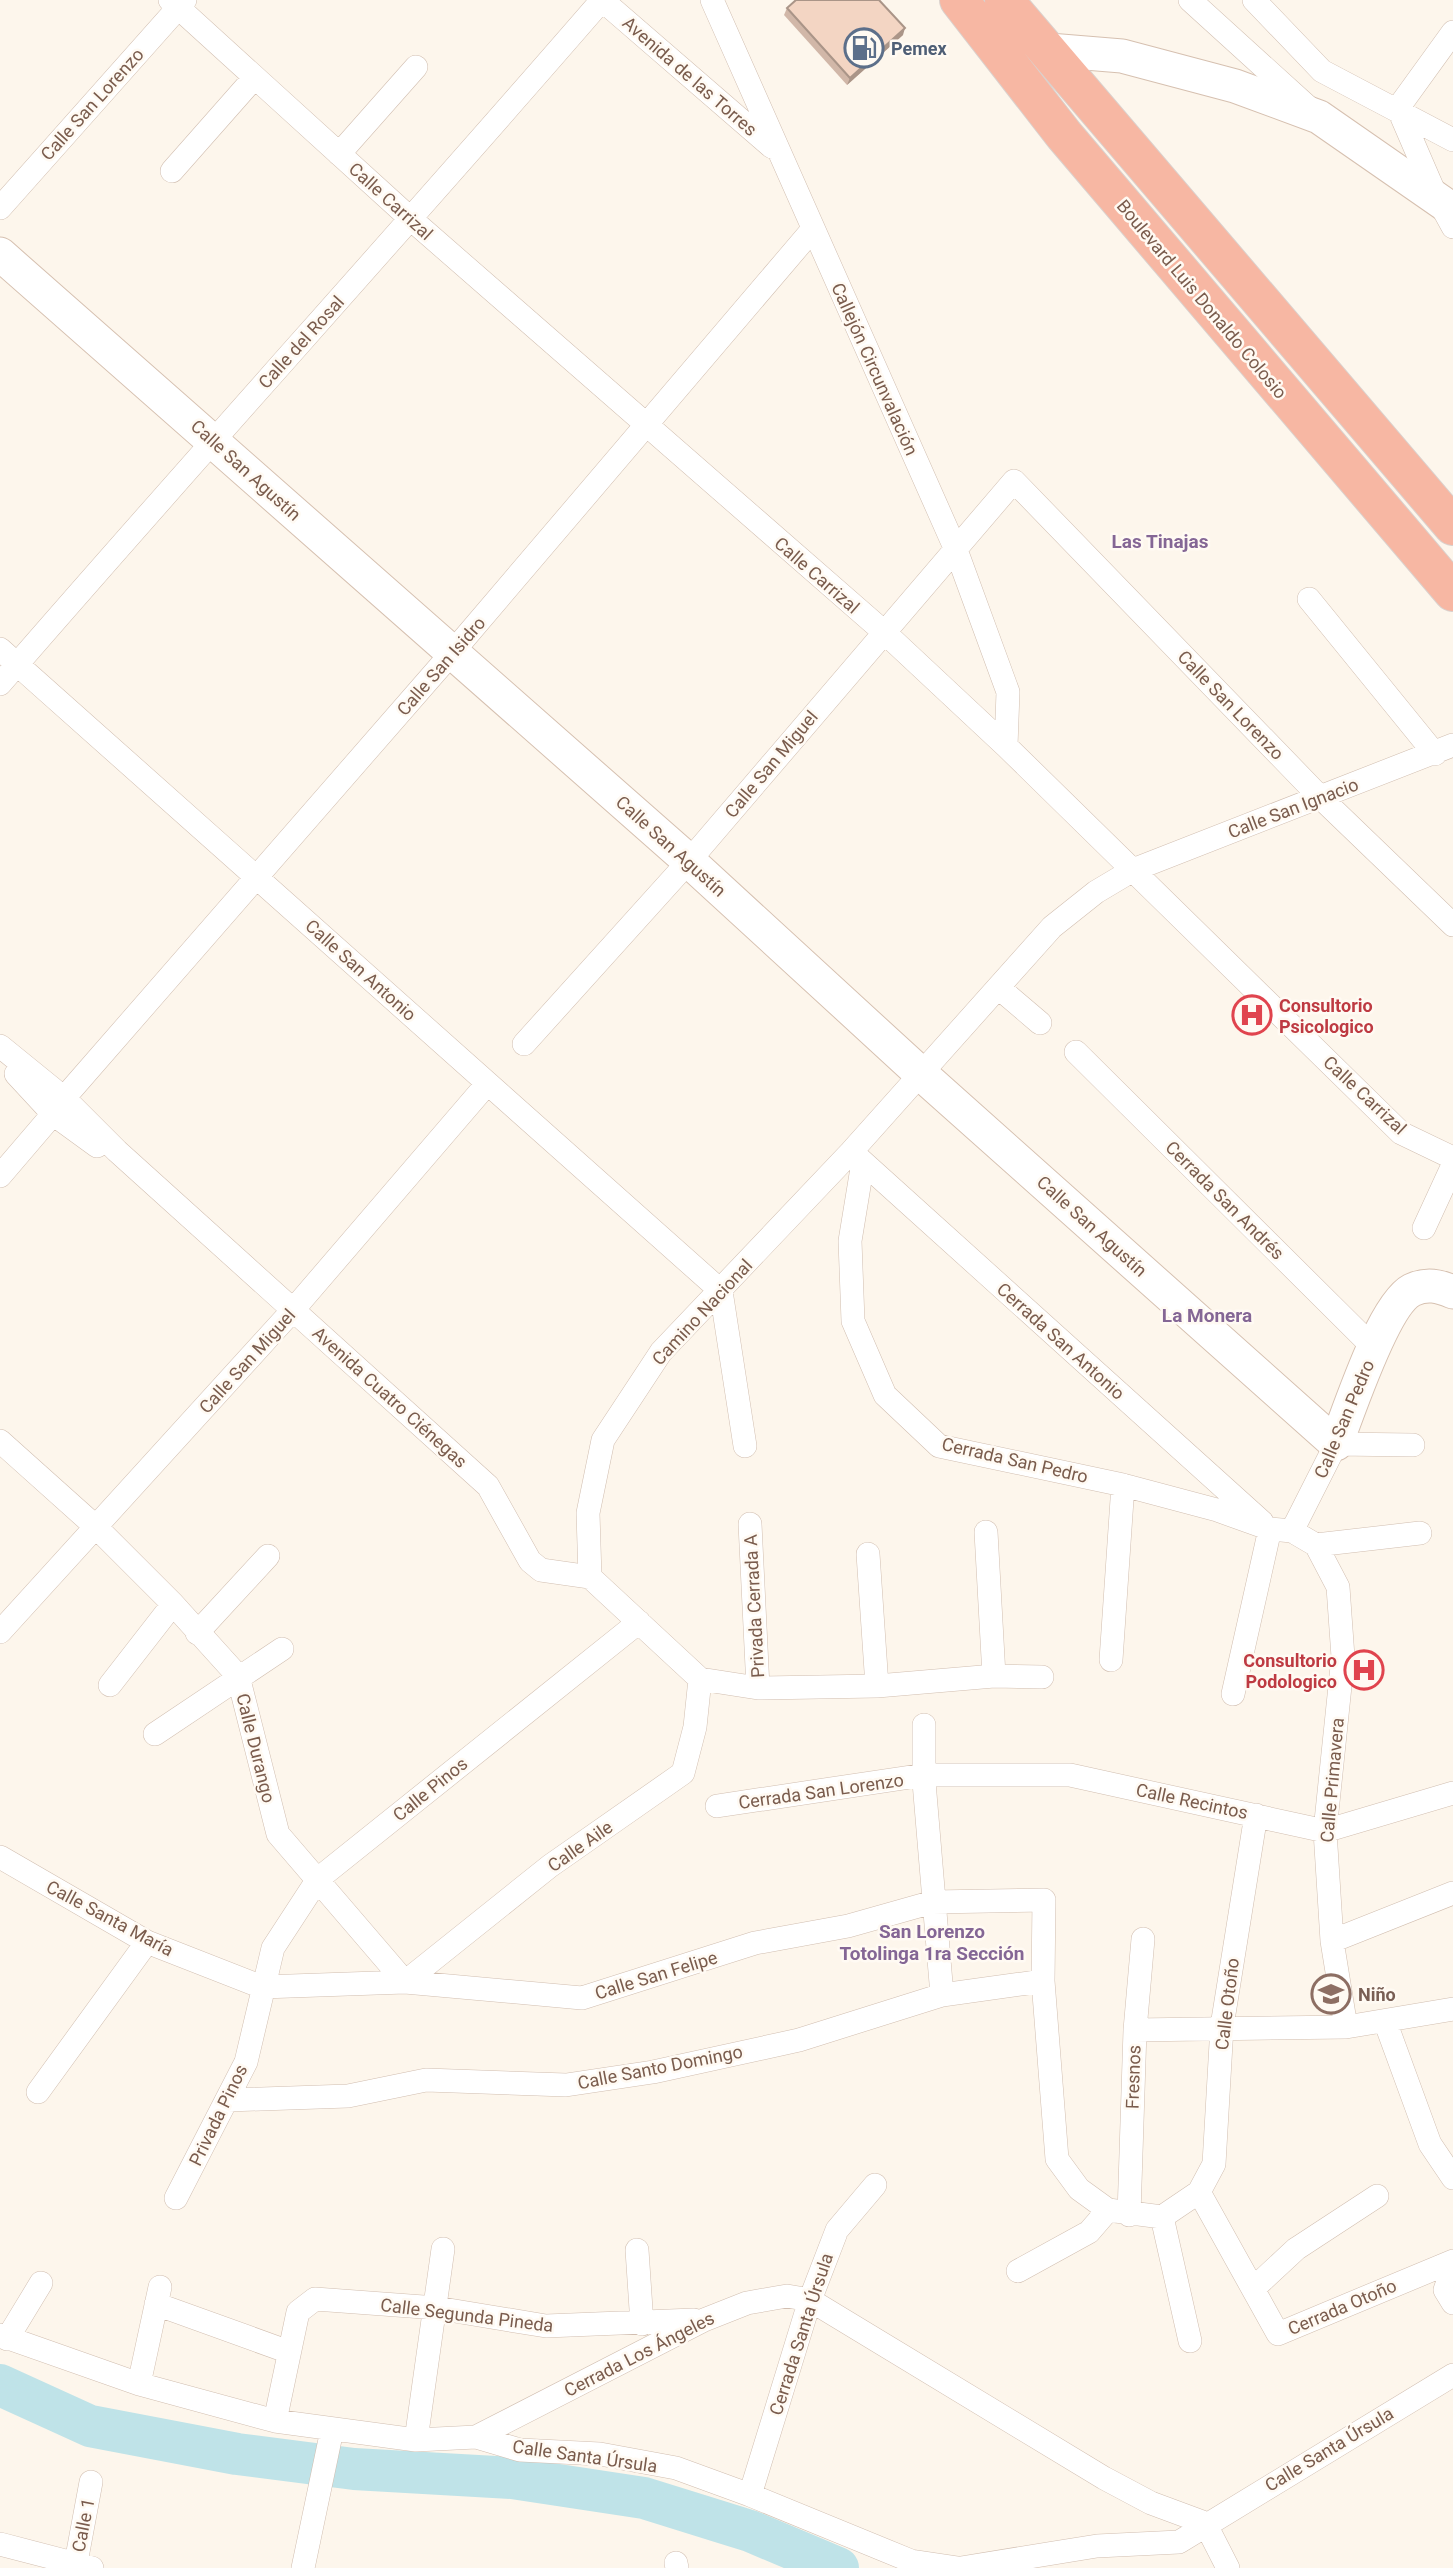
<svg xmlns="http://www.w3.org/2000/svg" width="1453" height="2568" font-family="Roboto,sans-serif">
	<rect width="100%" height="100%" fill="#fdf6ec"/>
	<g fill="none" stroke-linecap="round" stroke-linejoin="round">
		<!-- river -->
		<path stroke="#bfe3e8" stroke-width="42" d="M0 2385 90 2426 237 2454 354 2469 512 2478 644 2498 750 2531 838 2568"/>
		<!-- street casing -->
		<g stroke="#d1beb0" stroke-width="24">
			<path id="street" d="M170 0 412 220 884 632 1006 746 1401 1133 1453 1158
				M602 0 772 147
				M712 0 956 550 1008 692 1006 746
				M1190 0 1309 108
				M1254 0 1322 71 1453 140
				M1398 108 1436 196 1453 227
				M1398 108 1453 32
				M339 154 416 67
				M172 171 254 78
				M0 208 185 0
				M1309 599 1435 754
				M0 649 721 1291 745 1446
				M0 684C199 454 403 230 602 0
				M999 988 1040 1023
				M524 1044 689 861 1014 481 1320 797 1453 925
				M0 1046 64 1098 117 1151 488 1486 530 1561 541 1570 590 1577
				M1076 1052 1374 1348
				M16 1074 53 1114 97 1146
				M64 1098 451 654 813 229
				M854 1154 1262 1522
				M863 1162 850 1241 853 1321 885 1395 939 1446 1123 1485 1217 1510 1270 1529 1292 1531 1316 1545 1338 1587 1343 1657 1325 1831 1332 1941 1346 2027
				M0 1176 53 1114
				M1424 1228 1453 1165
				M0 1441 96 1527 173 1604 238 1676 278 1834 405 1982
				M750 1524 758 1688
				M1292 1531 1336 1444 1413 1445
				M986 1532 994 1676
				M1316 1545 1420 1533
				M868 1554 877 1686
				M0 1632 293 1310 487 1084
				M197 1633 268 1556
				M1111 1660 1123 1485
				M1042 1677 994 1676 877 1686 758 1688 700 1679 590 1577 588 1513 603 1440 661 1352 851 1152 1052 927 1096 892 1133 870 1453 745
				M110 1685 173 1604
				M1233 1694 1270 1529
				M924 1725V1782L942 1995
				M155 1734 282 1649
				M717 1806 924 1775H1070L1325 1831 1453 1793
				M0 1857 147 1942 262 1987 405 1982 582 1998 755 1943 848 1926 933 1902 1044 1900 1043 1981 1057 2159 1079 2189 1108 2210 1162 2217 1199 2192 1214 2164 1222 2026 1256 1815
				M1332 1941 1453 1893
				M405 1982 550 1866 683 1773 695 1727 700 1679
				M1385 2021 1430 2144 1453 2178
				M1135 2030 1346 2027 1453 2009
				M38 2092 147 1942
				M228 2100 348 2096 426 2080 566 2085 653 2072 799 2040 942 1995 1043 1981
				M1199 2192 1278 2334 1453 2261
				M176 2198 246 2062 273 1948 318 1879 639 1622
				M1129 2215 1135 2030 1143 1939
				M1162 2217 1190 2341
				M637 2250 642 2324
				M1453 2267 1445 2290 1453 2303
				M1018 2271 1089 2232 1108 2210
				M1253 2289 1296 2249 1377 2196
				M156 2304 289 2352
				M0 2335 139 2384 275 2421 416 2440 476 2437 520 2450 600 2454 676 2468 750 2495 911 2561 958 2568
				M7 2339 41 2283
				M139 2384 160 2287
				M275 2421 298 2312 315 2299 437 2308 546 2326 694 2320
				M476 2437 704 2320 747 2303 787 2296 810 2300 1104 2478 1151 2503 1205 2523
				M416 2440 443 2249
				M750 2495 810 2300 837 2230 875 2185
				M1205 2523 1228 2568
				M0 2544 92 2568
				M676 2563 677 2568
				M75 2568 91 2482
				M303 2568 332 2430
				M961 2568 1097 2546 1179 2542 1453 2375"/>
		</g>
		<!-- secondary casing -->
		<g stroke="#d6c0b0" stroke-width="35">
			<path id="secondary" d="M1049 50 1122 56 1235 86 1319 117 1453 210
				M0 254 689 861 920 1073 1336 1444C1349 1411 1383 1305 1412 1290 1427 1283 1439 1286 1453 1292"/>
		</g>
		<!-- highway casing -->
		<g stroke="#dad1cd" stroke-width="40">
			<path id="highway" d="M959 0 1064 135 1453 592
				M1004 0 1453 526"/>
		</g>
		<!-- street -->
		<use href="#street" stroke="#fff" stroke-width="23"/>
		<!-- secondary -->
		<use href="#secondary" stroke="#fff" stroke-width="33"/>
		<!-- highway -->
		<use href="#highway" stroke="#f7b7a3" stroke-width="38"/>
	</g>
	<!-- wall -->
	<path fill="#d1b7a8" d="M787 8 903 35 847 85 784 15Z"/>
	<!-- shaded-wall -->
	<path fill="#aa9588" d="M905 28 903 35 847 85 850 78Z"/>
	<!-- building -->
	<path fill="#f3d5c3" stroke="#aa9588" stroke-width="2" d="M796 0H879L905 28 850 78 787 8Z"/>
	<!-- icons -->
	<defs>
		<g id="fuel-ring" transform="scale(2.0125)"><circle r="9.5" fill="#fffaf3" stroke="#5c6f8a" stroke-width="1.5"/><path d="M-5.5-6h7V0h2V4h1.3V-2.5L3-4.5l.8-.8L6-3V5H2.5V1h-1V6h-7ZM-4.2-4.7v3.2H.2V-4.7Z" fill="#5c6f8a"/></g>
		<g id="hospital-ring" transform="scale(2.0125)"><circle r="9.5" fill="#fffaf3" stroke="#e0444e" stroke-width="1.5"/><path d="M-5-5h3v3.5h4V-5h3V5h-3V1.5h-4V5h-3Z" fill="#e0444e"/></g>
		<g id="school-ring" transform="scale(2.0125)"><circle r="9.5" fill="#fffaf3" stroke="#8d6e63" stroke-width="1.5"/><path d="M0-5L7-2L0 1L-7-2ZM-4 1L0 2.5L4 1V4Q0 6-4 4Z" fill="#8d6e63"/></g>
	</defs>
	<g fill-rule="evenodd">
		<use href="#fuel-ring" x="864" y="48"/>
		<use href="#hospital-ring" x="1252" y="1015"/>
		<use href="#hospital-ring" x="1364" y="1670"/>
		<use href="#school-ring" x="1331" y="1994"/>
	</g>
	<g text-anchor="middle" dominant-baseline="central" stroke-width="5" stroke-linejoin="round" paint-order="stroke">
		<!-- service labels -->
		<g font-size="18" font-weight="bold" fill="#4e5e75" stroke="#fffaf3" text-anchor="start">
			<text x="891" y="48">Pemex</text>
		</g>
		<!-- street labels -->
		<g font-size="18" fill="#7a5c4d" stroke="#fffaf3">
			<text transform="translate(690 76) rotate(41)">Avenida de las Torres</text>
			<text transform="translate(92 104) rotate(-48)">Calle San Lorenzo</text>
			<text transform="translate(391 201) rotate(42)">Calle Carrizal</text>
			<text transform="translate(1202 299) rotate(50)">Boulevard Luis Donaldo Colosio</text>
			<text transform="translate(301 342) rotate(-48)">Calle del Rosal</text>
			<text transform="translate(875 369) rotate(66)">Callejón Circunvalación</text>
			<text transform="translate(246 470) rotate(42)">Calle San Agustín</text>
			<text transform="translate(817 575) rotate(41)">Calle Carrizal</text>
			<text transform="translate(441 666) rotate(-49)">Calle San Isidro</text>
			<text transform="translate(1231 705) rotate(46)">Calle San Lorenzo</text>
			<text transform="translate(771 764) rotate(-50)">Calle San Miguel</text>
			<text transform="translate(1293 808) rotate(-21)">Calle San Ignacio</text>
			<text transform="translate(671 846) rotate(42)">Calle San Agustín</text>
			<text transform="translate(361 970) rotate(42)">Calle San Antonio</text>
			<text transform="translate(1365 1095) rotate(43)">Calle Carrizal</text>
			<text transform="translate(1225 1200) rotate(45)">Cerrada San Andrés</text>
			<text transform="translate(1092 1226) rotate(42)">Calle San Agustín</text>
			<text transform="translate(702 1312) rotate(-47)">Camino Nacional</text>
			<text transform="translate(1061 1341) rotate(42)">Cerrada San Antonio</text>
			<text transform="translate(247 1361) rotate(-48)">Calle San Miguel</text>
			<text transform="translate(390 1397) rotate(42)">Avenida Cuatro Ciénegas</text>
			<text transform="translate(1344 1419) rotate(-67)">Calle San Pedro</text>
			<text transform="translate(1015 1460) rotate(13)">Cerrada San Pedro</text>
			<text transform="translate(754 1606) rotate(-93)">Privada Cerrada A</text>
			<text transform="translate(256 1748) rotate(76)">Calle Durango</text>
			<text transform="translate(1332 1780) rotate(-85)">Calle Primavera</text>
			<text transform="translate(430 1789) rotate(-39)">Calle Pinos</text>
			<text transform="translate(821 1791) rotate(-8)">Cerrada San Lorenzo</text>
			<text transform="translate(1192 1801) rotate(12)">Calle Recintos</text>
			<text transform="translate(580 1846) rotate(-35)">Calle Aile</text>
			<text transform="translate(110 1918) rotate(28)">Calle Santa María</text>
			<text transform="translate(656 1975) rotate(-17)">Calle San Felipe</text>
			<text transform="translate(1227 2004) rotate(-83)">Calle Otoño</text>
			<text transform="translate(660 2067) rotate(-11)">Calle Santo Domingo</text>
			<text transform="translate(1133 2077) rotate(-88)">Fresnos</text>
			<text transform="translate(218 2115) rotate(-64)">Privada Pinos</text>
			<text transform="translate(1342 2307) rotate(-23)">Cerrada Otoño</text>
			<text transform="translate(467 2315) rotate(7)">Calle Segunda Pineda</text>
			<text transform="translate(801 2334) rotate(-72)">Cerrada Santa Úrsula</text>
			<text transform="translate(639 2354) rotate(-27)">Cerrada Los Ángeles</text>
			<text transform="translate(1329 2449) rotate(-31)">Calle Santa Úrsula</text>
			<text transform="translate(585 2456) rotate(8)">Calle Santa Úrsula</text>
			<text transform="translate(83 2525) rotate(-79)">Calle 1</text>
		</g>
		<!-- health labels -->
		<g font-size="18" font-weight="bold" fill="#be3a42" stroke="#fffaf3" text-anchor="start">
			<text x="1279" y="1005">Consultorio<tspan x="1279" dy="21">Psicologico</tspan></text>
			<text x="1337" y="1660" text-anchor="end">Consultorio<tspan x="1337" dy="21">Podologico</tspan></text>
		</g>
		<!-- education labels -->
		<g font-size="18" font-weight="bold" fill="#785e54" stroke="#fffaf3" text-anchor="start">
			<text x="1358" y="1994">Niño</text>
		</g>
		<!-- neighbourhood labels -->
		<g font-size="19" font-weight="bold" fill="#846695" stroke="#fffaf3">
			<text x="1160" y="541">Las Tinajas</text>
			<text x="1207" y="1315">La Monera</text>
			<text x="932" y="1931">San Lorenzo<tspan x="932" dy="22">Totolinga 1ra Sección</tspan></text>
		</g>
	</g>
</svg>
